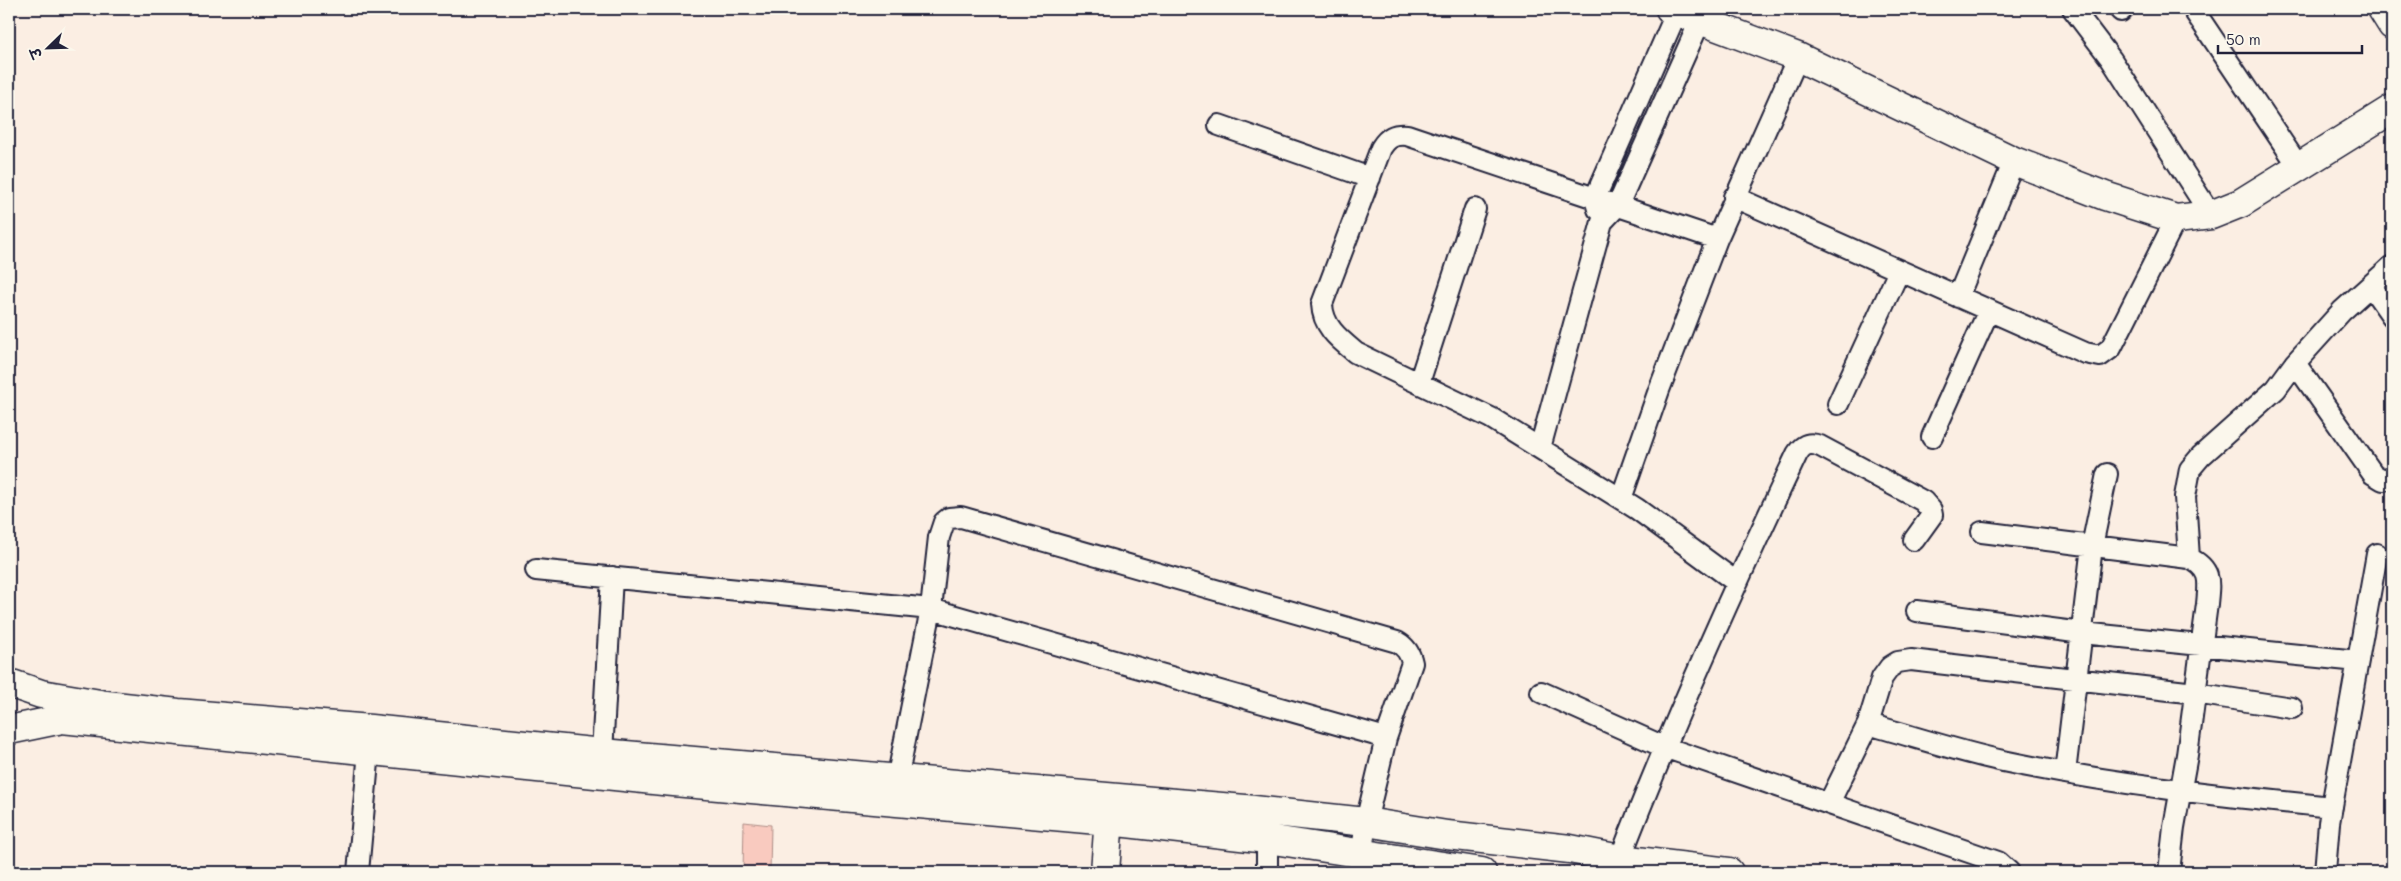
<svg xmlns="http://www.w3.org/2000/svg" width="2401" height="881" font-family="Mali,'Playpen Sans Deva',sans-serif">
	<rect width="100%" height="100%" fill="#fbeee3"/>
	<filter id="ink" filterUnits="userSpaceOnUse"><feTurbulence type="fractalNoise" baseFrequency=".02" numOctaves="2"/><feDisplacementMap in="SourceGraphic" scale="10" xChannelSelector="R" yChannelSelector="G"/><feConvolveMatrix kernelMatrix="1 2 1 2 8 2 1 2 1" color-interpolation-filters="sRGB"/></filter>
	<g filter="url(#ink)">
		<!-- building -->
		<path fill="#f9cabf" stroke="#ae8d86" d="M744 822 771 825 770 872H743Z"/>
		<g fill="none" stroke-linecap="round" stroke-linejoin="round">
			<!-- street casing -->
			<g stroke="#22223b" stroke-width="24">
				<path id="street" d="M2073 9 2111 59 2211 215
					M2193 9 2299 167
					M2121 11 2123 9
					M1219 125 1370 178
					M1734 197 2085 353 2100 356 2111 348 2176 219
					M1598 209 1595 198 1678 9
					M1717 239 1407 135C1394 134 1388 137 1381 148L1322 304C1323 327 1339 339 1356 353L1491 418 1637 509 1736 582
					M2371 286 2392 316
					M1958 297 2014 161
					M2295 363 2373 474 2383 480 2392 477
					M1419 383 1475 209
					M1838 404 1899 271
					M1932 437 1989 310
					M1540 448 1602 222 1618 205 1700 21
					M1621 499 1659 390 1717 239 1798 57
					M1982 532 2189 558C2212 569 2209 582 2207 604L2187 755 2174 827 2169 872
					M2189 558 2185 497 2190 469 2201 456 2276 389 2295 363 2342 311 2392 266
					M536 570 931 609 1386 738
					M1917 611 2082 633 2358 661
					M1541 692 1664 747 1998 862 2009 872
					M1868 724C1912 736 1957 751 2003 761 2112 784 2222 796 2332 807
					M602 753 612 577
					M2065 773 2092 546 2107 474
					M897 780 931 609 939 537 944 522 949 518 961 517 1397 642C1406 647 1410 653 1412 663L1386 738 1366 822 1359 872
					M1829 803 1868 724 1882 678 1890 667 1898 662 1911 660 2195 693 2292 708
					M1620 859C1673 721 1734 587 1797 454 1803 444 1809 442 1820 446L1923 501 1931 510 1932 515 1914 540
					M358 872 369 751
					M1267 872V839
					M2325 872 2329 823 2377 554"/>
			</g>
			<!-- secondary casing -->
			<g stroke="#22223b" stroke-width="31">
				<path id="secondary" d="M1670 9 1798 57 2014 161 2105 196 2176 219 2211 215 2241 203 2392 109
					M9 683 41 694 106 705 178 713 371 729 602 753 1245 809 1366 822 1447 835 1570 849 1620 859 1729 872
					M9 730 62 719 663 781 1109 821 1267 839 1482 872
					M1105 872 1110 803"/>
			</g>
			<!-- primary casing -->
			<g stroke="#22223b" stroke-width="31">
				<path id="primary" d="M2382 9 2392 25"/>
			</g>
			<!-- street -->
			<use href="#street" stroke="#fbf7ec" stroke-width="20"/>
			<!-- secondary -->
			<use href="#secondary" stroke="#fbf7ec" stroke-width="28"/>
			<!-- primary -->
			<use href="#primary" stroke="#fbf7ec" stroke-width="28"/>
		</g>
	</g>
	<!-- margin -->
	<rect width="2401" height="881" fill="none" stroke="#fbf7ec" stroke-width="30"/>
	<rect x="15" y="15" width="2371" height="851" fill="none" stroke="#22223b" stroke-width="2" filter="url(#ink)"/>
	<!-- north arrow -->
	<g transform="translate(48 48) rotate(247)" stroke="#fbf7ec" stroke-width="4" paint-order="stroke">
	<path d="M0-4L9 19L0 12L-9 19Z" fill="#22223b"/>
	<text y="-8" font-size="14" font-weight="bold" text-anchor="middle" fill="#22223b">उ</text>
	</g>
	<!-- scale -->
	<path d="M2218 45v8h144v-8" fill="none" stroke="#22223b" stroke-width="2.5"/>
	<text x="2226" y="45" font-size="15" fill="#22223b" stroke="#fbf7ec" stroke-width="4" paint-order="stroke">50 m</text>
</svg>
